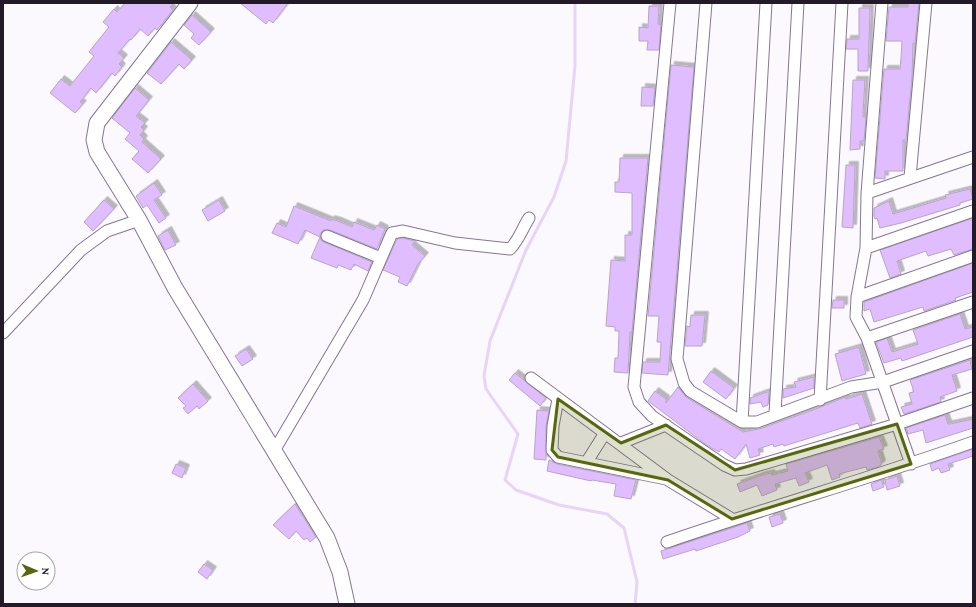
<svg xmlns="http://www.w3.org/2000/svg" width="976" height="607" font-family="'Crimson Pro',serif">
	<defs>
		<filter id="shadow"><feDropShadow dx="3.5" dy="-3.5" stdDeviation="0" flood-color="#0004"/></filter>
	</defs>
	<rect width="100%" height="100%" fill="#fbf8fe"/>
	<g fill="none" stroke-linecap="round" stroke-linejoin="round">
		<!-- stream -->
		<path stroke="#e6d5f6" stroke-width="3" d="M575 3V66L566 161 554 197 526 250 490 341 484 376 486 389 518 434 505 480 516 490 559 505 607 514 624 528 637 582 635 604"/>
	</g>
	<!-- building -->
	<path fill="#e0bdfe" stroke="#b6a6c5" filter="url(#shadow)" d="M125 3H174L170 7 173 10 157 30 155 28 148 36 140 29 131 40 130 39 118 53 124 58 119 64 122 67 115 76 112 73 96 93 91 88 80 102 83 104 75 113 50 93 61 79 70 86 94 56 89 52 109 27 103 22 114 9 117 12Z
		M240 3H288L273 23 269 20 266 24Z
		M908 3H919L915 43H913L912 77 906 140H903V171H885V179L875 178 884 69H900L901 58 902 41H886L889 7H908Z
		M649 6H659L658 24 661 25 659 50H647L648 41H639V27L648 28Z
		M859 8H870L868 71H858V49H846L847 39H859Z
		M192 15 211 32 199 45 191 38 194 34 184 25Z
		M171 42 192 60 184 69 179 64 161 84 147 73Z
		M671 65 694 67 668 375 642 373 643 362H660L661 342H657L659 316H648Z
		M853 80H865L863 113V117H866L864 141H860V149L850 150Z
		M642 87 655 88 653 106H641Z
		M135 88 149 100 136 116 145 123 141 127 144 130 140 135 144 139 142 142 161 159 148 173 132 159 139 151 125 139 130 133 112 118Z
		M620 158H648L632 332H630L628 373H627L614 372 615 358H618L619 331H615V327L606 326 611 260 625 261V235H632V193L615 192V182H619Z
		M846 165H855L853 228 842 227Z
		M154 183 162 195 154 200 166 218 159 223 147 205 143 208 136 196Z
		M970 189 973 199 960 203V205L901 223 880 228 877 218 875 219 874 216V208L889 201 893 214 946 198 945 195Z
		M104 200 114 209 93 231 84 222Z
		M219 200 225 211 208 221 202 210Z
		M294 206 331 221V219L338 221 352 227 354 222 374 230 377 225 385 229 377 249 330 230H323L320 234 321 240 324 242 372 262 368 271 354 264 351 270 338 265 337 268 311 258 320 237 305 230 298 244 272 233 277 223 286 227Z
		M973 218V249L954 255 951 249 928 256 926 251 897 261 901 274 890 278 880 250Z
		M168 230 176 245 165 250 158 236Z
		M402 238 415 241 412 245 425 256 418 264 407 286 398 282 400 277 383 270 397 239Z
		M973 263V292L955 298 956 300 924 311 923 307 874 322 870 309 864 311V302Z
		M833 300H844V308H832Z
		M960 314 965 329 973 327V337L902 361 901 358 884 363 876 342 887 338 892 352 918 344 913 330Z
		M691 315H705L702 346H685L687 326 690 327Z
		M859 347 866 374 842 381 835 354Z
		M246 349 253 359 242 366 235 356Z
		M970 360 972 369 952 375 957 391 940 397 941 402 904 414 901 407 912 404 909 393 914 392 910 380Z
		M711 371 734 388 726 399 703 382Z
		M515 373 546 398 540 406 509 380Z
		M814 377V388L783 398V389L796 387 794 382Z
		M193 384 208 401 199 409 197 406 188 414 183 408 186 406 178 398Z
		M678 387 686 397 743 432 759 429 813 410 845 397 846 399 862 394 872 424 860 428 858 423 784 446 783 444 774 447 773 444 758 449 760 455 750 458 746 444 735 459 721 449 719 452 708 446 648 401 655 391 666 399V403Z
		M767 392H769L768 405 763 407 761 402 750 404V398Z
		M537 410 549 411 546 426V460L534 459Z
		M945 415 948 424H950L973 419V428L926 443 923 430 908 434 906 428Z
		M879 437 884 449 878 451 882 464 878 467 867 470 866 467 839 474 840 477 832 480 827 465 805 473 809 482 799 486 796 478 775 484 777 490 762 496 757 485 740 492 737 484 762 475 771 473 772 475 788 471 786 464Z
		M973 449V456L948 464 950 470 941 473 939 468 932 471 930 464Z
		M549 460 557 464 636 480 631 499 614 496 616 484 592 480 591 481 547 471Z
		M176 464 186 468 182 478 172 473Z
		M897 476 900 486 887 490 885 480Z
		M881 480 884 487 873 491 871 484Z
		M295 504 316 537 310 542 307 538 304 540 296 531 289 539 273 525Z
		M780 514 783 523 772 527 769 517Z
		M747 523 750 531 738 537 696 551 695 549 663 559 661 551Z
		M204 564 213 570 207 579 198 572Z"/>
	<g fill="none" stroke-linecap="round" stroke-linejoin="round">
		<!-- street casing -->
		<g stroke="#867694" stroke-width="13">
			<path id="street" d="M670 3 634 387 639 402 652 416 724 465 735 470 746 469 897 424 973 398
				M706 3 677 359 684 383 690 391 742 422H757L851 387 883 382 973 351
				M882 3 867 193 866 248 857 297 856 317 867 338 911 464
				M910 177 926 3
				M867 193 973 157
				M327 236 381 258
				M866 248 973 211
				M857 297 973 256
				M3 333 81 250 107 231 139 220
				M867 338 973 302
				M531 378 668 480 732 519
				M558 399 553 426 552 450 558 457 666 479
				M820 400 842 3
				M775 414 798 3
				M742 422 766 3
				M621 443 666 425
				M274 451 363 300 392 233 403 231 455 243 510 249C519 240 522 229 529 218
				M586 463 605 433
				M667 542C768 507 872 478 973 442"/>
		</g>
		<!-- secondary casing -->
		<g stroke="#867694" stroke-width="17">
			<path id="secondary" d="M190 3 97 123 94 140 97 152 139 220 175 288 327 538 340 572 347 604"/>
		</g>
		<!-- street -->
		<use href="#street" stroke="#fff" stroke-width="11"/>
		<!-- secondary -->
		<use href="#secondary" stroke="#fff" stroke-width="15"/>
	</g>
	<!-- marked area -->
	<path fill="#58670e" fill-opacity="0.2" stroke="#58670e" stroke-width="3" stroke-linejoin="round" d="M558 399 621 443 666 425 735 470 897 424 911 464 732 519 668 480 558 457 552 450Z"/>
	<!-- border -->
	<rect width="976" height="607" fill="none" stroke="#221b27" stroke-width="8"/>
	<!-- north arrow -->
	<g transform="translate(36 571) rotate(92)"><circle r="19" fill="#ffffff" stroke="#a7a4a9"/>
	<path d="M0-3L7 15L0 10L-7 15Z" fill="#58670e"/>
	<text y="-6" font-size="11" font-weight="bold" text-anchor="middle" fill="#221b27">N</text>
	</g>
</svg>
